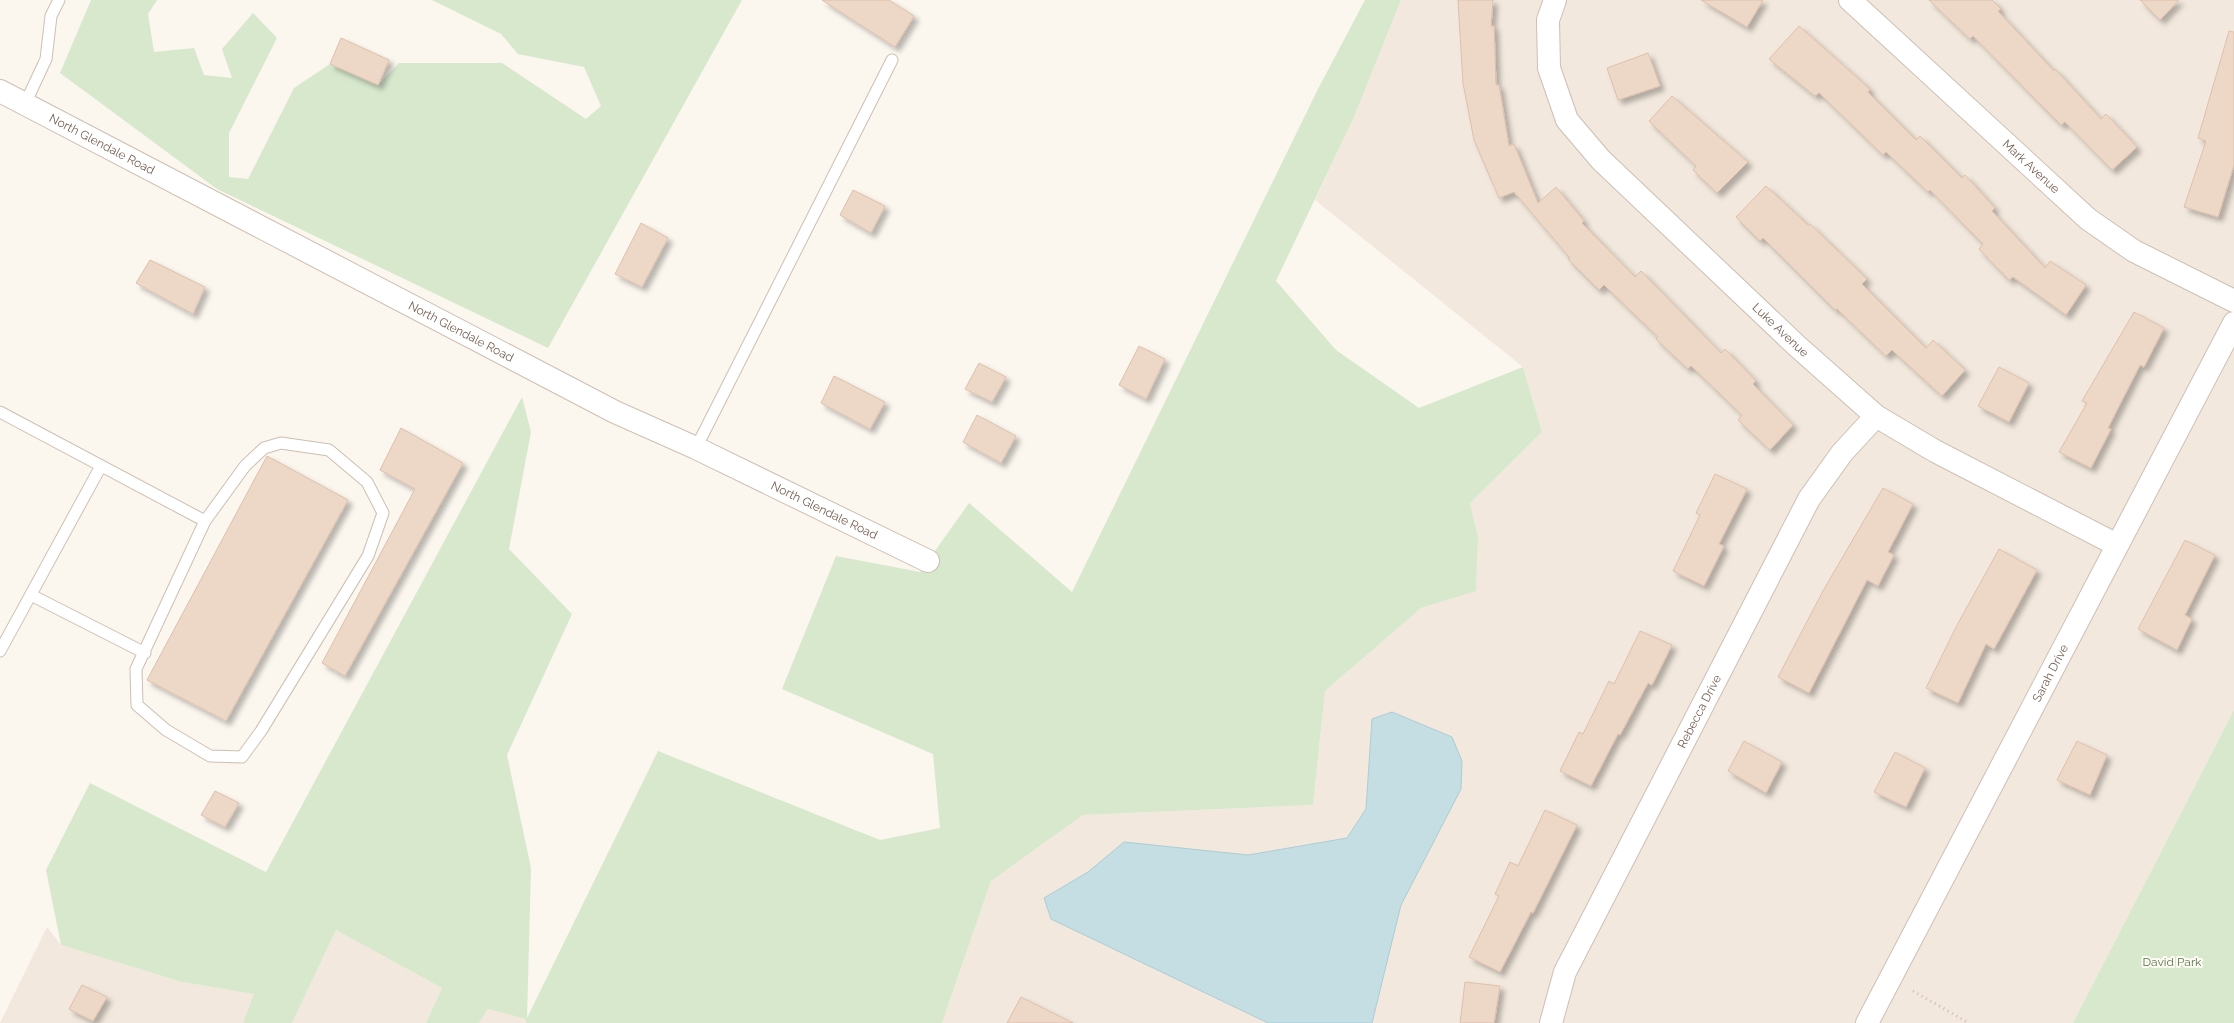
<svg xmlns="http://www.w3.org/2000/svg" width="2234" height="1023" font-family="Raleway,sans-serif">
	<defs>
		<filter id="shadow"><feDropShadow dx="4.5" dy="4.5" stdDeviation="2.5" flood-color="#0004"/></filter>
	</defs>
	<rect width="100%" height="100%" fill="#fbf6ee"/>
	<!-- residential -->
	<path fill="#f2e8dd" d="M1401 0H2234V710L2073 1023H942L991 881 1083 815 1313 805 1325 691 1421 608 1476 591 1478 537 1470 503 1542 432 1523 367 1315 200 1354 117Z
		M47 927 61 945 182 982 255 994 243 1023H0Z
		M336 930 442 988 426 1023H292Z
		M488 1009 527 1019 526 1023H479Z"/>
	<!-- green -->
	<path fill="#d7e8cd" d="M91 0H157L148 14 154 52 194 48 204 75 232 78 222 49 253 13 277 38 229 133V177L248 179 294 88 330 64 378 85 399 63H502L586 119 601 106 584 67 518 54 501 34 432 0H742L548 348 217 189 60 73Z
		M1365 0H1401L1354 117 1276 281 1336 350 1419 408 1523 367 1542 432 1470 503 1478 537 1476 591 1421 608 1325 691 1313 805 1083 815 991 881 942 1023H526V1019L488 1009 479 1023H426L442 988 336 930 292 1023H243L254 994 182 982 61 945 46 870 90 783 266 872 522 397 531 432 509 549 572 614 507 755 531 868 527 1018 658 751 880 840 940 828 933 754 782 689 836 556 920 572 969 503 1072 592 1318 89Z
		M2234 710V1023H2073Z"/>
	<!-- water -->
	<path fill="#c4dee3" stroke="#abcdd4" d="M1392 712 1452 737 1462 761 1461 789 1401 905 1372 1023H1268L1051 919 1044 898 1088 872 1124 842 1248 855 1347 838 1366 809 1372 719Z"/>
	<!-- building -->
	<path fill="#edd8c8" stroke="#debfab" filter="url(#shadow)" d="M822 0H889L914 16 895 47Z
		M1458 0H1493L1491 26H1494L1496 85H1499L1509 146 1514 144 1538 203 1556 187 1584 221 1582 223 1635 277 1641 271 1721 353 1725 349 1756 381 1753 384 1793 425 1770 450 1738 420 1742 415 1691 366 1688 369 1656 339 1658 337 1604 285 1599 290 1568 259 1570 258 1514 192 1499 198 1474 140 1463 83Z
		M1701 0H1763L1747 27Z
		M1929 0H1992L2001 9 1998 11 2054 71 2055 69 2101 119 2106 114 2137 147 2112 170 2065 122 2061 125 1973 36 1970 39Z
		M2140 0H2179L2160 20Z
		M1799 26 1870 89 1868 92 1916 140 1920 136 1962 178 1965 175 1995 208 1992 211 2045 268 2050 261 2086 285 2066 315 2013 277 2009 280 1979 249 1983 244 1930 190 1928 192 1886 152 1883 155 1819 93 1815 96 1769 59Z
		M2229 31 2234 32V165L2218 217 2184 207 2206 141 2198 138Z
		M341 38 389 60 378 85 330 64Z
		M1648 53 1660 86 1618 100 1607 68Z
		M1672 96 1748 162 1717 193 1693 170 1696 166 1649 121Z
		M1766 186 1808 225 1810 224 1867 279 1862 284 1926 348 1933 340 1965 370 1942 396 1892 350 1886 356 1837 309 1835 310 1763 238 1760 241 1736 217Z
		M853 190 885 206 871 233 840 215Z
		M641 223 668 238 642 287 615 274Z
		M150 260 205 287 193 314 136 283Z
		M2134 312 2164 328 2144 367 2140 365 2108 428 2111 429 2091 468 2059 452 2087 403 2082 401Z
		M1139 346 1165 359 1146 399 1119 385Z
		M979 363 1006 377 992 402 965 389Z
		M1999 367 2029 383 2009 422 1978 406Z
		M834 376 885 402 870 429 821 403Z
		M977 415 1016 436 1001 463 963 442Z
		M401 428 463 463 345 676 322 663 415 489 380 470Z
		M267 456 348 500 226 721 147 680Z
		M1715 474 1747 489 1719 544 1724 546 1704 586 1673 571 1700 515 1696 513Z
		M1883 488 1913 504 1888 552 1894 555 1878 586 1867 580 1809 693 1778 677 1824 589Z
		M2185 540 2215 555 2185 615 2192 619 2177 650 2138 629Z
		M1999 549 2037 570 1994 649 1986 644 1958 703 1926 688 1956 627Z
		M1640 631 1672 645 1652 685 1648 683 1620 735 1618 734 1591 786 1560 771 1579 732 1583 734 1609 681 1614 684Z
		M1744 741 1782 762 1766 793 1728 771Z
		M2077 741 2107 755 2090 795 2057 780Z
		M1895 752 1925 768 1906 807 1874 792Z
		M215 791 239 803 225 827 201 815Z
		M1545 810 1577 825 1533 913 1531 912 1500 972 1469 957 1499 896 1495 894 1510 862 1518 866Z
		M1465 982 1500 986 1494 1023H1460Z
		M82 985 107 997 93 1021 69 1009Z
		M1021 997 1073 1023H1007Z"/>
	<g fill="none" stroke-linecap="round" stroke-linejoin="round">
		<!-- service casing -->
		<g stroke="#cdbfb4" stroke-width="13">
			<path id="service" d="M25 104 46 59 51 16 59 0
				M0 412 205 521
				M281 443 329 450 367 482 383 513 368 556 261 731 242 757 210 756 166 730 137 705 136 669 205 521 245 466 264 448Z
				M696 448 892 60
				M31 595 145 653
				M0 651 101 466"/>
		</g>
		<!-- minor casing -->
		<g stroke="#cdbfb4" stroke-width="24">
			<g id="minor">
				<path id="s1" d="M1555 0 1548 20 1549 68 1567 120 1601 160 1797 346 1876 416 1935 451 2117 545"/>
				<path id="s2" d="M1850 0 2088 219 2134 251 2234 301"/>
				<path id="s3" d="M0 91 615 412 696 448 928 561"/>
				<path id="s4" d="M1551 1023 1565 972 1809 499 1842 453 1876 416"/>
				<path id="s5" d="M1867 1023 2234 323"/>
			</g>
		</g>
		<!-- path -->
		<path stroke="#d3bbab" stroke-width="3" stroke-dasharray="1 4" stroke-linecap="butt" d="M1913 991 1969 1023"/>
		<!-- service -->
		<use href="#service" stroke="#fff" stroke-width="11"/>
		<!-- minor -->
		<use href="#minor" stroke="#fff" stroke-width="22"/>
	</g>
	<g text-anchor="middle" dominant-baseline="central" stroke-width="4" stroke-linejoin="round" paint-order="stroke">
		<!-- street labels -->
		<g font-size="12" fill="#755f52" stroke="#fefaf4">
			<text stroke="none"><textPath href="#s3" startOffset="115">North Glendale Road</textPath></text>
			<text stroke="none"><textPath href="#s2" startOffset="246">Mark Avenue</textPath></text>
			<text stroke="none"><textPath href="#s1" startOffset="424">Luke Avenue</textPath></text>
			<text stroke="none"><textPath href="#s3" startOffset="520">North Glendale Road</textPath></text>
			<text stroke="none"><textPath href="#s3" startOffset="925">North Glendale Road</textPath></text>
			<text stroke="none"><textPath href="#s5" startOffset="395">Sarah Drive</textPath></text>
			<text stroke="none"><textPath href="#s4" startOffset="346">Rebecca Drive</textPath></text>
		</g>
		<!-- park labels -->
		<g font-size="12" fill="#58784c" stroke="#fefaf4">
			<text x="2172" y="962">David Park</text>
		</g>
	</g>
</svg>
